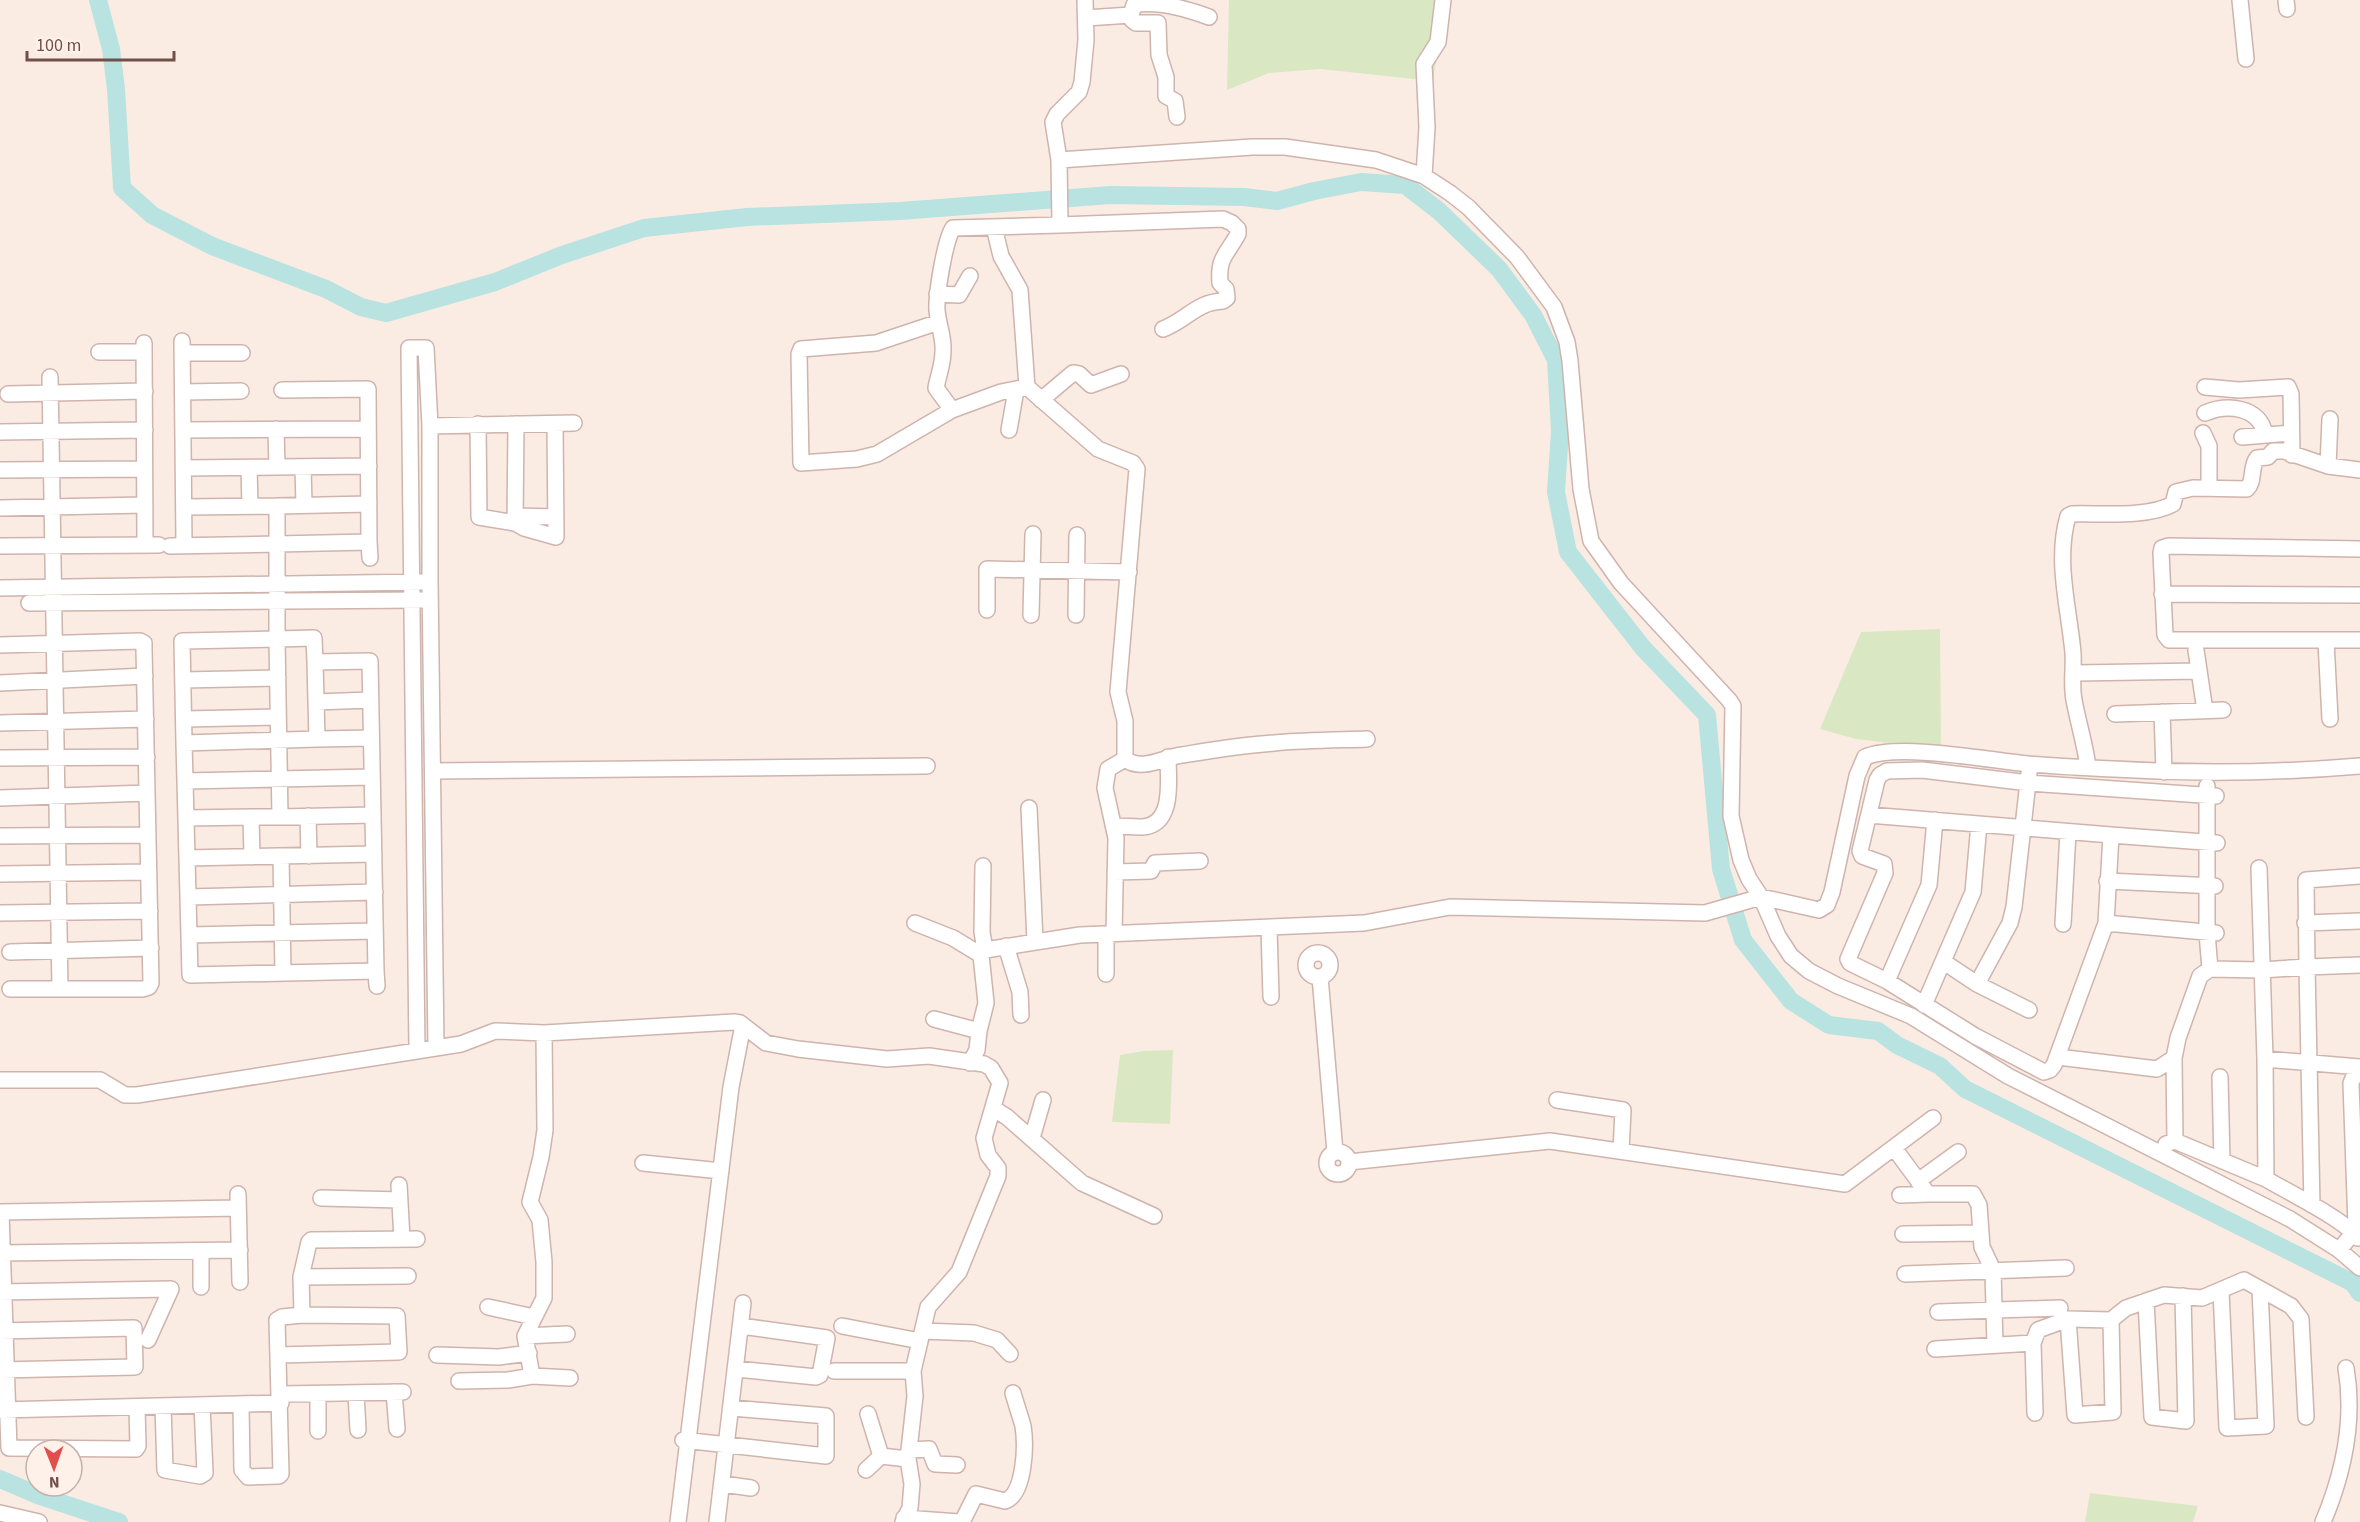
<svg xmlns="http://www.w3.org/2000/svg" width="2360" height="1522" font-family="'Source Sans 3',sans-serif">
	<rect width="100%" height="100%" fill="#fbece3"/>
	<!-- green -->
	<path fill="#d9e8c2" d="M1229 0H1445L1433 81 1320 69 1269 73 1227 90Z
		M1940 629 1941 749 1856 739 1820 729 1861 632Z
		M1173 1050 1170 1124 1112 1122 1120 1055 1143 1051Z
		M2090 1493 2198 1506 2193 1522H2085Z"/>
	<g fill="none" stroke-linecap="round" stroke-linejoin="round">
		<!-- river -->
		<path stroke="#b8e3e1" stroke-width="18" d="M98 0 111 49 116 89 122 188 152 215 212 246 326 289 361 307 386 313 495 282 562 255 644 228 747 217 900 211 1110 195 1244 197 1277 201 1314 191 1361 182 1405 185 1439 211 1499 269 1533 315 1556 360 1560 431 1556 492 1568 552 1643 648 1707 715 1721 869 1743 940 1791 1001 1829 1025 1878 1031 1897 1045 1940 1066 1965 1089 2353 1283 2360 1293
			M0 1479 40 1496 119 1522"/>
		<!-- minor casing -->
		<g stroke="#ceb4ad" stroke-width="18">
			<path id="minor" d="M2240 0 2246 59
				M2286 0 2287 9
				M1131 15 1134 5C1157 0 1187 9 1209 17
				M1086 18 1131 15 1132 20 1136 23H1158L1159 55 1166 77V96L1175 101 1177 117
				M1059 160 1252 147H1285L1376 160 1424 176 1450 193 1468 207 1517 257 1554 307 1567 342 1570 361 1581 489 1591 541 1621 583 1729 700 1733 706 1731 816 1741 860 1749 879 1761 897 1778 936 1791 956 1809 971 1838 986 1911 1016 2008 1076 2290 1219 2339 1250 2360 1268
				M1424 176 1427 127 1424 64 1438 42 1443 0
				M1060 225 1223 219 1232 223 1238 229V234C1226 256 1218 257 1220 283L1226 289 1227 298 1223 301C1196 302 1187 320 1163 329
				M994 227 1001 256 1020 290 1027 387 1098 449 1133 463 1137 469 1118 692 1125 721V759L1108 769 1105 788 1116 838 1114 933
				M937 294 959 295 970 276
				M939 322 876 343 801 349 799 354 801 463 857 459 877 454 952 410 1001 392 1027 387
				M182 341 184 545
				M144 343 145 544
				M99 352H144
				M182 353H242
				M50 377 60 989
				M2205 387 2239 390 2288 387 2291 394 2292 455
				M282 390 368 389 369 542
				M183 392 241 391
				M8 394 145 391
				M1041 400 1073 373 1079 374 1091 385 1121 374
				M952 410 936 388C938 376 943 365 943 351 944 337 938 324 937 310 936 294 945 240 953 228L1060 225 1059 160 1053 122 1057 114 1079 92 1082 82 1086 40 1085 0
				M2205 413C2227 404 2259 406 2265 434
				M478 424 479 517 515 523
				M516 424 515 523 524 528 556 537 555 424
				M430 426 574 423
				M276 429 277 467
				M183 430 368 429
				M1009 430 1016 390
				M0 432 145 430
				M2203 433 2209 446V488
				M2242 437 2291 433
				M2328 466 2330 419
				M303 467 304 505
				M184 468 369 466
				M249 468 250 506
				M0 470 144 469
				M277 506 369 504
				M184 507 277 506V544L369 542 370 558
				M1 508 145 505
				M515 516 556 517
				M0 546 159 545
				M170 546 277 544V639L314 638 315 662
				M2360 549 2168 546 2162 548 2161 553 2165 635 2169 640H2360
				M0 588 421 582
				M2162 594 2360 595
				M29 603 421 600
				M987 610V569L1129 572
				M1031 615 1033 534
				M1076 615 1077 535
				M2326 641 2330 719
				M0 645 140 641 144 643V649L151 983 149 987 143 989H10
				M2196 650 2205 711
				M2077 673 2199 671
				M183 680 278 678
				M0 683 145 676
				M316 702 370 700
				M2162 712 2164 772
				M2115 714 2223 710
				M184 719 278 717
				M0 723 146 719
				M371 738 317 739 315 662 370 661 376 971 377 986
				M317 739 184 743 182 641 277 639 280 817 373 815
				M184 743 185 781
				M0 758 147 757
				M1125 759C1142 772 1164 757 1182 755 1213 750 1243 745 1274 743 1305 740 1336 740 1367 739
				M2088 767C2085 744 2078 722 2074 700 2071 685 2074 668 2073 653 2069 608 2055 561 2068 516L2072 514C2100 513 2148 518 2173 504L2176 492 2193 488 2247 489C2255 481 2250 467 2257 458L2268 457 2273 451H2284L2328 466 2360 470
				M433 771 927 766
				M372 777 185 781 190 975 376 971
				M2207 786V933L2210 969
				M2216 796 2029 783 1922 770 1887 771 1880 775 1877 780 1860 851 1862 856 1884 864 1885 873 1848 959 1850 963 1887 981 1975 1036 2044 1072 2050 1070 2054 1065 2106 923 2216 933
				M0 798 147 793
				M1029 808 1035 941
				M1869 815 2111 835
				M308 816 309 856
				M251 817H280
				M186 818 251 817 252 857
				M1114 826C1124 826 1134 827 1143 827 1175 824 1168 779 1168 757
				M0 836 148 835
				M281 856 283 973
				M187 858 374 854
				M983 866 982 932 985 950
				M2259 868 2265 1059
				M1115 872 1151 871 1155 863 1200 861
				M0 874 149 872
				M2360 876 2306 880 2307 967 2360 965
				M2107 881 2215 886
				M188 897 375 892
				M0 913 150 911
				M915 923 953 938 981 955
				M2106 923 2111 835 2217 843
				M2305 923 2360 921
				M2063 924 2068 832
				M1269 928 1271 997
				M1106 934V974
				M189 935 375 931
				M1006 946 1020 992 1021 1015
				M10 952 151 948
				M1306 965a12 12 0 1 1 24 0a12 12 0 1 1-24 0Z
				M1944 962 1977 984
				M1320 977 1335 1152
				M1887 981 1929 885 1935 820
				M1924 1005 1973 892 1979 824
				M2029 1010 1977 984 2010 923 2014 907 2029 773
				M934 1019 979 1031
				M417 1051 409 348H426L430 426V581L436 1048
				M2058 1057 2157 1069 2174 1058
				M970 1063 977 1050 979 1031 986 1003 981 955 985 950 1080 935 1364 923 1450 907 1705 913 1761 897 1819 910 1827 905 1832 892 1857 776 1865 757C1900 743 1987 760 2028 764 2056 766 2085 768 2114 769 2196 774 2278 773 2360 766
				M2220 1077 2222 1161
				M0 1080H100L125 1095H137L461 1044 495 1031 544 1033 734 1022 740 1023 766 1043 798 1049 887 1059 929 1056 984 1064 991 1068 1000 1083 984 1138 988 1155 998 1168V1176L959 1272 928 1307 913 1371 915 1396 908 1459 912 1484 910 1508 903 1522
				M1557 1100 1623 1110 1621 1151
				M994 1109 1007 1117 1082 1183 1154 1216
				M1032 1138 1043 1100
				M2175 1141 2174 1058 2178 1038 2200 976 2210 969 2261 970 2307 967 2312 1205
				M2166 1144 2175 1141 2266 1179 2265 1059 2360 1067
				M1894 1148 1928 1194H1973L1979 1205 1982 1247 1993 1270 1995 1345
				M1327 1163a11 11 0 1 1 22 0a11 11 0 1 1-22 0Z
				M1349 1162 1550 1141 1845 1184 1933 1118
				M643 1163 721 1171
				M2266 1179C2288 1192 2345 1220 2358 1238
				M1918 1181 1958 1152
				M399 1185 402 1239
				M238 1194 240 1282
				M1900 1195 1928 1194
				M321 1198 400 1200
				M0 1212 238 1208
				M1 1212 9 1448 136 1449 138 1446 137 1407
				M1903 1234 1981 1233
				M2339 1250 2354 1232 2356 1226 2351 1083 2358 1067
				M201 1251V1287
				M0 1253 240 1250
				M1905 1274 2066 1268
				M301 1277 408 1276
				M2221 1290 2227 1428 2266 1426 2260 1289
				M0 1292 171 1289 148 1340
				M2146 1301 2152 1417 2186 1421 2183 1296
				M488 1307 534 1317
				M1938 1312 2060 1308
				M2068 1319 2075 1415 2113 1412 2111 1320
				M842 1326 920 1341
				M0 1331 134 1328 135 1367 0 1370
				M923 1331 974 1333 997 1340 1010 1354
				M525 1336 567 1334
				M2033 1343 2035 1413
				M1935 1349 2033 1343 2038 1330 2068 1319 2111 1320 2126 1308 2164 1295 2202 1298 2244 1280 2291 1306 2301 1319 2306 1417
				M278 1355 399 1352 397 1316 302 1315
				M437 1355 499 1357 529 1353
				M736 1369 816 1377 820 1375 827 1338 741 1326
				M834 1371H913
				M532 1376 570 1378
				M459 1381 508 1380 532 1376 525 1336 544 1298V1262L540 1220 530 1202 541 1157 545 1130 544 1033
				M394 1392 397 1429
				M356 1393 358 1430
				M280 1394 403 1392
				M318 1394V1431
				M241 1404 242 1470 248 1477 279 1476 281 1474 277 1320 282 1317 302 1315 301 1277 309 1242 311 1240 417 1239
				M163 1406 165 1470 200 1476 205 1473 202 1405
				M0 1410 281 1403
				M868 1414 881 1456 908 1459
				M683 1440 826 1456V1416L732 1408
				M909 1450 929 1449 935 1464 957 1465
				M866 1470 881 1456
				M723 1484 751 1488
				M0 1513 39 1522
				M904 1518 959 1522 963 1520 976 1494 1005 1501C1025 1494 1026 1445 1023 1426 1020 1415 1016 1404 1013 1393
				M678 1522 731 1087 743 1025
				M717 1522 743 1303
				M2323 1522C2344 1472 2355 1421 2346 1368"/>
		</g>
		<!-- minor -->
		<use href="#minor" stroke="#fff" stroke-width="15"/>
	</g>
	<!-- north arrow -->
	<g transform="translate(54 1468) rotate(179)"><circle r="28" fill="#fef1e9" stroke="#c6b1a9" stroke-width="1.5"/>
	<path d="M0-4.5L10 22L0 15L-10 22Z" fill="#e04e4d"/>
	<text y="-9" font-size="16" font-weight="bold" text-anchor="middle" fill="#72504a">N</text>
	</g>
	<!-- scale -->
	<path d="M27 51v9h147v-9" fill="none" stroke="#72504a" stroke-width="3"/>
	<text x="36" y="51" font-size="18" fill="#72504a" stroke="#fef1e9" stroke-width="4.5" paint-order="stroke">100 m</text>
</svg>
